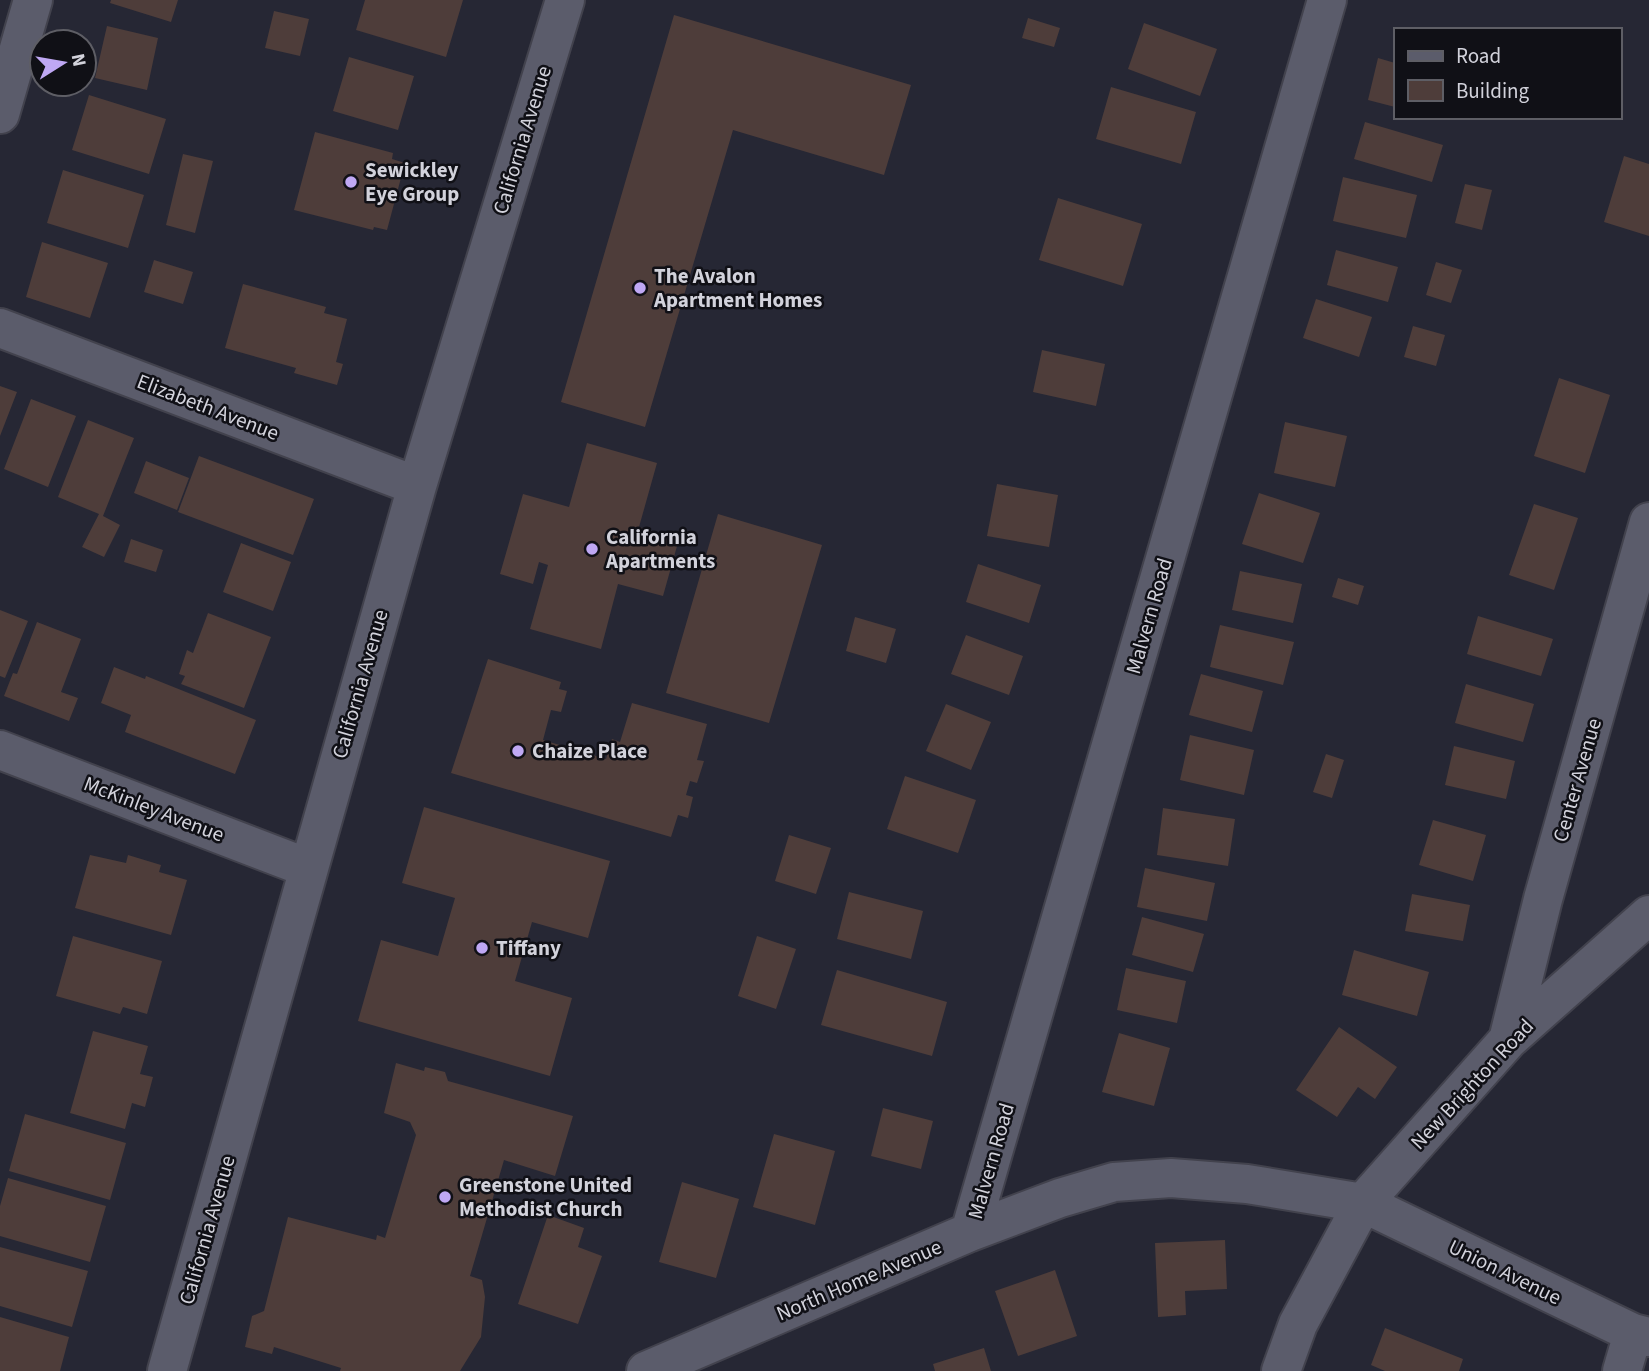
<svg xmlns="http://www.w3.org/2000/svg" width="1649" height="1371" font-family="'Source Sans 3',sans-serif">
	<rect width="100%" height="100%" fill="#262734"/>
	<!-- building -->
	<path fill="#4e3d3a" d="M111 0H178L171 22 110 3Z
		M365 0H463L446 57 356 30Z
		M274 11 309 19 300 56 265 48Z
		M674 15 911 85 884 175 733 130 645 427 561 402Z
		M1028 18 1060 28 1054 47 1022 38Z
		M1144 23 1217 49 1200 96 1128 69Z
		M107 26 158 38 147 90 95 78Z
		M349 57 414 76 398 130 333 111Z
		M1378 58 1395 63V107L1368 100Z
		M1111 87 1196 112 1181 164 1096 139Z
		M89 95 166 119 149 174 72 150Z
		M1365 122 1443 145 1432 182 1354 159Z
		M315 132 393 153 392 159 405 163 387 230 374 227 373 230 294 210Z
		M183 154 213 161 195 233 166 225Z
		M1624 156 1649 164V236L1604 222Z
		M63 170 144 195 128 248 47 223Z
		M1343 177 1417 195 1406 238 1333 221Z
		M1465 184 1492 190 1482 230 1455 223Z
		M1058 198 1142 224 1123 286 1039 260Z
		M42 242 108 263 90 318 26 297Z
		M1336 250 1398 267 1388 302 1327 285Z
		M154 260 193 272 183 304 144 292Z
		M1436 262 1462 270 1451 303 1426 295Z
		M243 284 326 307 324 313 347 319 336 362 343 364 337 385 294 373 296 368 225 348Z
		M1316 299 1372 317 1359 357 1303 338Z
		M1413 326 1445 335 1436 366 1404 357Z
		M1042 350 1105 364 1096 406 1033 392Z
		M1559 378 1610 395 1585 473 1534 456Z
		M0 386 17 392 0 436Z
		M31 399 76 416 48 487 4 469Z
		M88 420 134 438 103 516 120 525 104 557 82 547 99 514 58 497Z
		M1285 422 1347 436 1335 487 1274 473Z
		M587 443 657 463 639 527 679 539 663 596 618 584 601 649 530 629 548 565 539 562 533 584 500 574 523 494 569 507Z
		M199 456 314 499 293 555 178 512Z
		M146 461 189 478 177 510 134 493Z
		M997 484 1058 495 1049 547 987 536Z
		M1259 493 1320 513 1303 563 1242 544Z
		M1534 504 1578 518 1554 590 1509 575Z
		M718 514 822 545 769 723 666 693Z
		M131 539 163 550 156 572 124 562Z
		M241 543 291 562 273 611 223 592Z
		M978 564 1041 585 1029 623 966 602Z
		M1240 571 1302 584 1293 623 1232 610Z
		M1338 578 1364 586 1358 605 1332 597Z
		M0 610 28 621 5 678 0 676Z
		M208 613 271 637 244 708 181 684 185 676 179 674 187 650 193 653Z
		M1478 616 1553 639 1541 676 1467 654Z
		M855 617 896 629 886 663 846 651Z
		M37 622 81 639 61 692 78 698 69 721 4 696 13 673 17 674Z
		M1220 625 1294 642 1283 685 1210 667Z
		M966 635 1023 656 1009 695 951 674Z
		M488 659 561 682 559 689 567 691 561 712 551 710 543 740 606 759 612 739 620 742 632 703 707 724 697 760 704 761 697 783 690 781 686 795 693 797 688 818 678 815 671 837 451 773Z
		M114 667 145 679 146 676 256 720 235 774 125 732 131 715 101 703Z
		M1201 674 1263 691 1252 732 1189 715Z
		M1466 684 1534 704 1523 742 1455 723Z
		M946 704 991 722 971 770 926 751Z
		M1190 735 1254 750 1244 795 1180 780Z
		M1454 746 1515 761 1506 799 1445 785Z
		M1326 754 1344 760 1332 798 1313 792Z
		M905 776 976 800 958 853 887 829Z
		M424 807 610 861 588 938 532 922 515 981 572 998 550 1076 358 1021 381 940 438 956 455 898 402 883Z
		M1163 808 1235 819 1228 866 1157 855Z
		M1433 820 1486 835 1473 881 1419 865Z
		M789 835 831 848 816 894 775 881Z
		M90 855 126 863 128 855 161 865 159 872 187 880 171 935 75 908Z
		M1145 868 1215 883 1207 921 1137 907Z
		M849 892 923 911 911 959 837 939Z
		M1412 894 1470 905 1463 941 1405 931Z
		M1142 917 1204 934 1193 972 1132 955Z
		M73 936 162 961 147 1014 123 1007 120 1014 56 996Z
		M757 936 796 949 776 1009 738 996Z
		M1354 950 1429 972 1417 1016 1342 995Z
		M1126 968 1186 981 1177 1023 1117 1010Z
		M837 970 947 1002 932 1056 821 1025Z
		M1339 1027 1397 1067 1375 1099 1358 1087 1337 1117 1296 1090Z
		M93 1031 148 1046 140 1074 153 1077 145 1107 132 1103 125 1129 70 1113Z
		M1119 1033 1170 1048 1154 1106 1102 1092Z
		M396 1063 424 1071 425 1067 445 1072 448 1081 573 1116 555 1176 504 1160 470 1276 482 1280 485 1297 481 1337 460 1371H340L341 1368 274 1347 272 1354 245 1347 252 1316 264 1311 288 1217 376 1240 377 1235 385 1238 416 1135 410 1122 384 1113Z
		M883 1108 933 1121 921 1169 871 1156Z
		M25 1114 126 1143 110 1200 9 1171Z
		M774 1134 835 1151 815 1225 753 1207Z
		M8 1178 106 1206 90 1262 0 1236V1206Z
		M682 1182 739 1199 716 1278 659 1262Z
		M548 1215 584 1228 578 1247 602 1256 578 1324 518 1304Z
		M1225 1240 1227 1289 1185 1291 1186 1315 1158 1317 1155 1243Z
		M0 1247 88 1271 72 1327 0 1306Z
		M1055 1270 1077 1336 1018 1356 995 1291Z
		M0 1317 69 1337 60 1371H0Z
		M1385 1328 1463 1359 1459 1371H1385L1371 1365Z
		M984 1348 991 1371H935L933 1364Z"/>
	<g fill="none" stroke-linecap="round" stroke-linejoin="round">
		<!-- minor casing -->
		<g stroke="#42424d" stroke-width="42">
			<path id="minor" d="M0 114 33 0
				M0 328 417 486
				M0 750 308 868
				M1508 1040 1543 899 1649 522
				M970 1232 1327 0
				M167 1371 417 486 565 0
				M646 1371 970 1232 1060 1198 1114 1182 1171 1178 1247 1184 1363 1203 1633 1333 1649 1337
				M1281 1371 1298 1324 1363 1203 1508 1040 1649 915
				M1622 1371 1633 1333"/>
		</g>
		<!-- minor -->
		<use href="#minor" stroke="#5b5c6b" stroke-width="38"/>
	</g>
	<!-- markers -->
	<g fill="#bfa8f4" stroke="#101016" stroke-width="2.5">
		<circle cx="351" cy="182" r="7"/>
		<circle cx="640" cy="288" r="7"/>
		<circle cx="592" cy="549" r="7"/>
		<circle cx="518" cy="751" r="7"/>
		<circle cx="482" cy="948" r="7"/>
		<circle cx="445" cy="1197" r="7"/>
	</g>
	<g text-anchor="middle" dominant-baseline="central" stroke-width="5" stroke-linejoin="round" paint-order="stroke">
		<!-- street labels -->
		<g font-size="21" fill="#d2d2db" stroke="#101016">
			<text transform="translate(522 140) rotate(-73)">California Avenue</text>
			<text transform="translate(208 407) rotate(21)">Elizabeth Avenue</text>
			<text transform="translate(1149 616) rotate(-74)">Malvern Road</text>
			<text transform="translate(360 684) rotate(-74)">California Avenue</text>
			<text transform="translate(1577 780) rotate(-74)">Center Avenue</text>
			<text transform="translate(154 809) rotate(21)">McKinley Avenue</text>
			<text transform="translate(1472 1084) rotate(-47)">New Brighton Road</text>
			<text transform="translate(991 1161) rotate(-74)">Malvern Road</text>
			<text transform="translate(207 1230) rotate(-74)">California Avenue</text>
			<text transform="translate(1505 1272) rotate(26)">Union Avenue</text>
			<text transform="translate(859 1280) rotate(-23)">North Home Avenue</text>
		</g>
		<!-- poi labels -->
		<g font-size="21" font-weight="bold" fill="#d2d2db" stroke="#101016" text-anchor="start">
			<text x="365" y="170">Sewickley<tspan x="365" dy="24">Eye Group</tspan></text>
			<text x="654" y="276">The Avalon<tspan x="654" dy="24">Apartment Homes</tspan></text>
			<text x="606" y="537">California<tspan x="606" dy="24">Apartments</tspan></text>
			<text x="532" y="751">Chaize Place</text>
			<text x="496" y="948">Tiffany</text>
			<text x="459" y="1185">Greenstone United<tspan x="459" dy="24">Methodist Church</tspan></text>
		</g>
	</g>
	<!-- legend -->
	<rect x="1394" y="28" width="228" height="91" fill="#101016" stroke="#5e5e65" stroke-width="2"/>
	<rect x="1408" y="51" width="35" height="10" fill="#5b5c6b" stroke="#5e5e65" stroke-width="2"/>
	<text x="1456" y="63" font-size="21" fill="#d2d2db">Road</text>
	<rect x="1408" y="80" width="35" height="21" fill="#4e3d3a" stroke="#5e5e65" stroke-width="2"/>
	<text x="1456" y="98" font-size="21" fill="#d2d2db">Building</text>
	<!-- north arrow -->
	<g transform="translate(63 63) rotate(79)"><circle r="33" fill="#101016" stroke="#5e5e65" stroke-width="2"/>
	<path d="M0-5L12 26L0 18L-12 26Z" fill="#bfa8f4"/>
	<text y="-10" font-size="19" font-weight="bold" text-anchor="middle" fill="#d2d2db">N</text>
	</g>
</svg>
